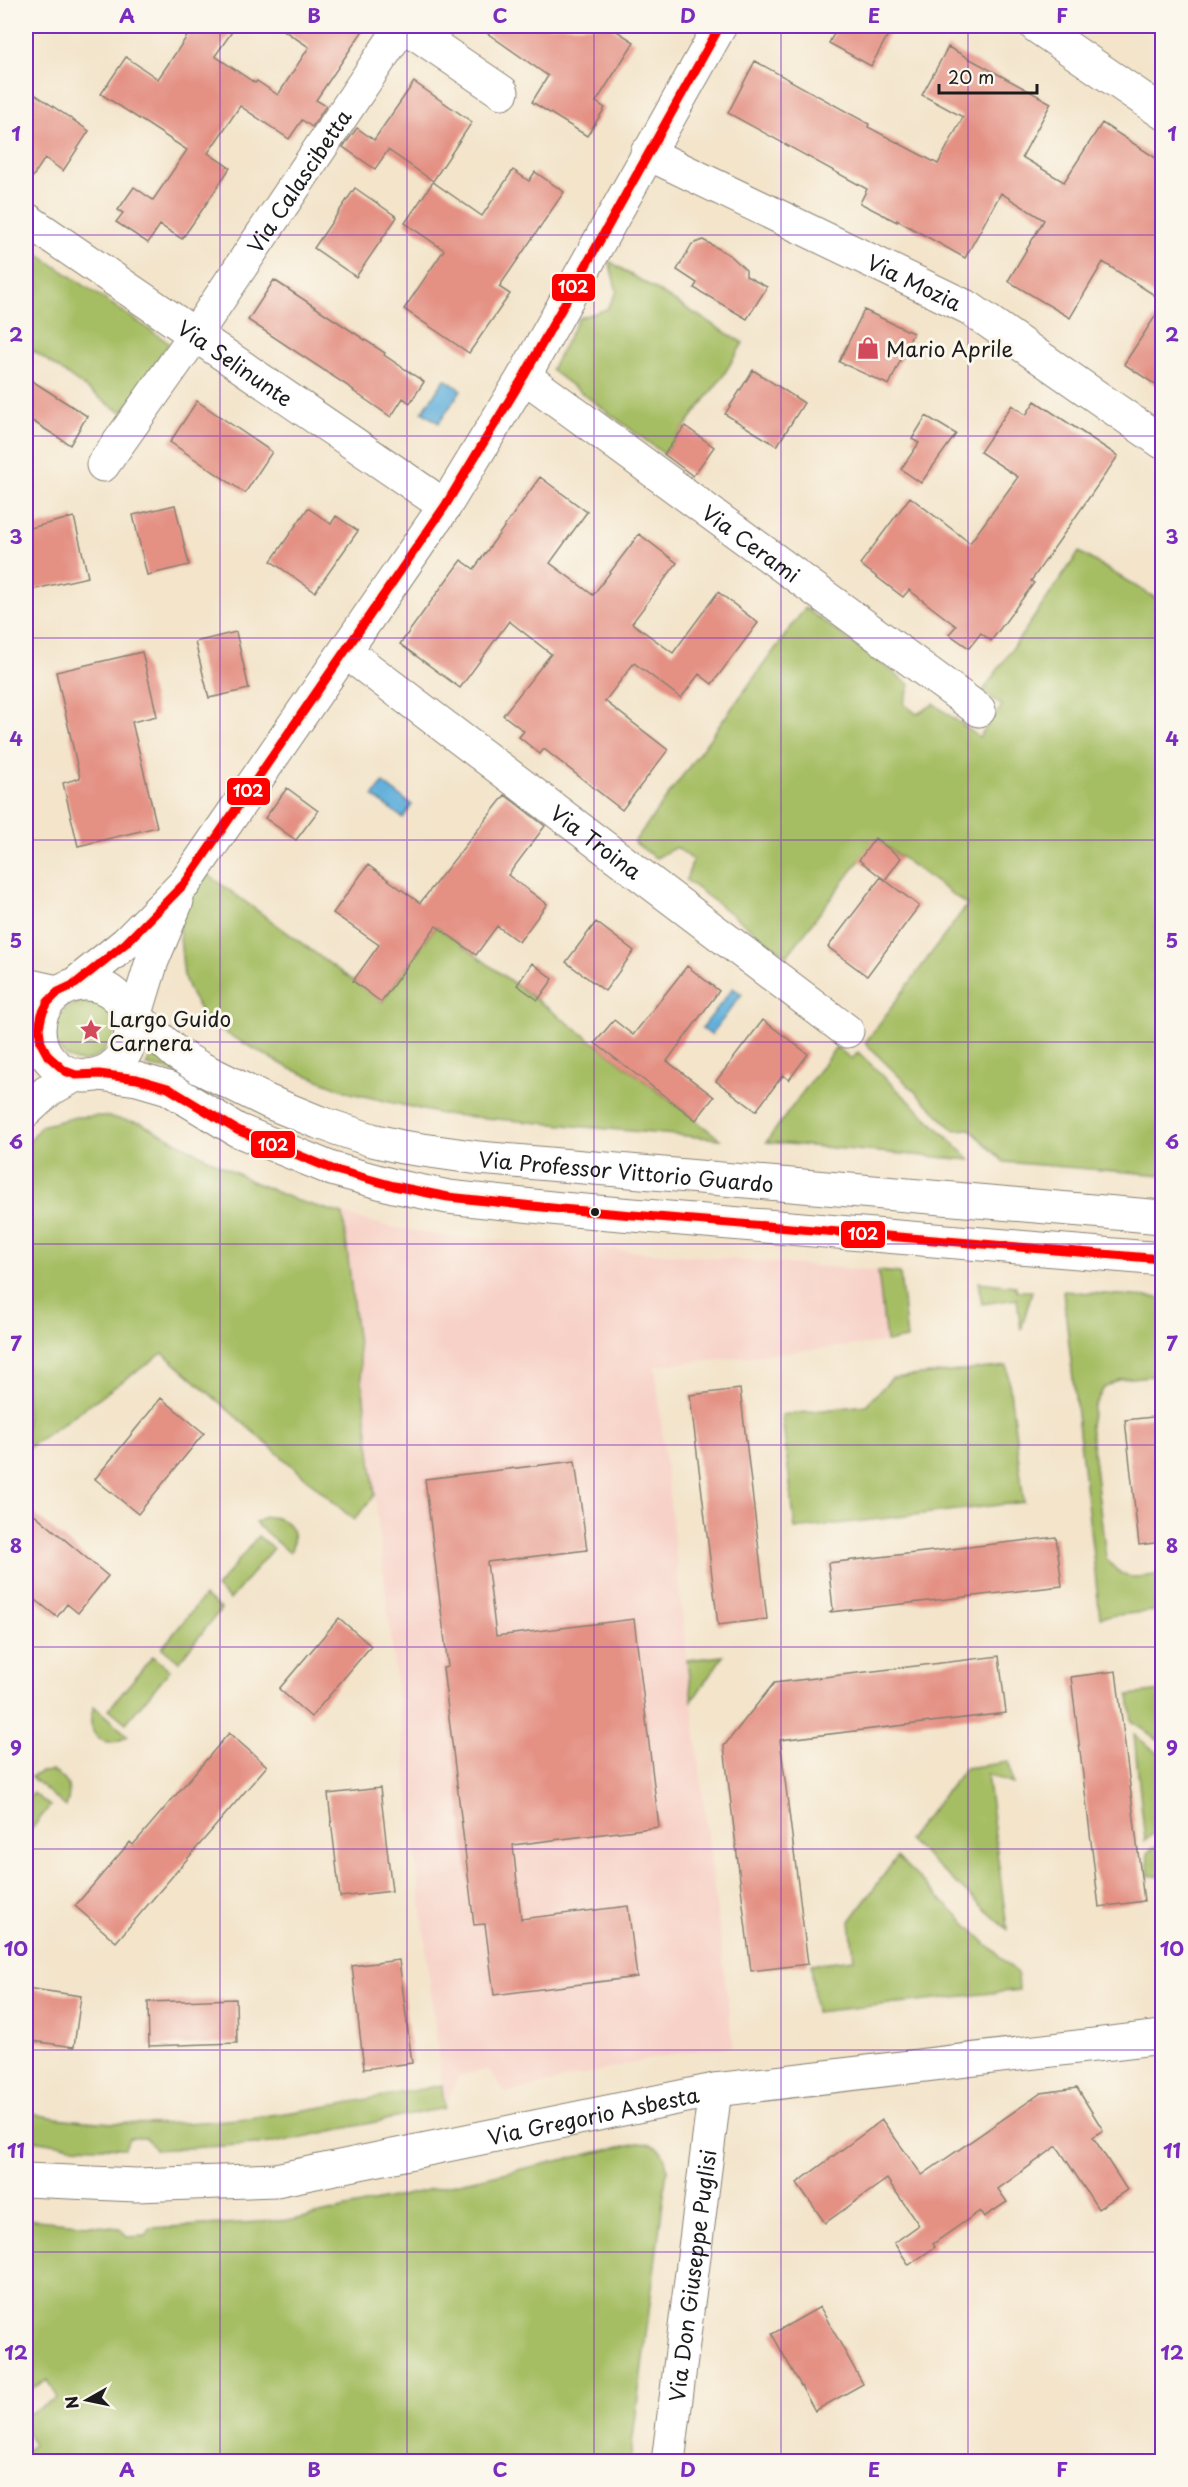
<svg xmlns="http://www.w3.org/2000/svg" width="1188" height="2487" font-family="'Playpen Sans',sans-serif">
	<rect width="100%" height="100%" fill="#fbf7ec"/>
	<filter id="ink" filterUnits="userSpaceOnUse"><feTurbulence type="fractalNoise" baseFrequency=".0167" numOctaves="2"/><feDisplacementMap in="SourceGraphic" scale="12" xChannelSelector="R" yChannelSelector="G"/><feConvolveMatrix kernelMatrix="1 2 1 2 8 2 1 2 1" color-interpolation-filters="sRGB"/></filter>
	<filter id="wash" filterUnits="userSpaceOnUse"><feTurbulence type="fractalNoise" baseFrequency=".008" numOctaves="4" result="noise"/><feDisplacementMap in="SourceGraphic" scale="24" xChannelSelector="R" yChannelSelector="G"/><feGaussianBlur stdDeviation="1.35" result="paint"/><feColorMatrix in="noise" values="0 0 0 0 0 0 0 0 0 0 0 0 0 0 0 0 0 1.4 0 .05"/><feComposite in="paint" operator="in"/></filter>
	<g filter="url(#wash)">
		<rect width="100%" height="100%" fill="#f3e4ca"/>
		<!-- built -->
		<path fill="#f7d1c7" d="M343 1214 387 1226 442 1236 878 1271 886 1342 655 1366 687 1660 733 2046 678 2053 506 2093 488 2070 459 2075 444 2107Z"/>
		<!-- green -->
		<path fill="#a6be64" stroke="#616d40" stroke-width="1.5" d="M26 246 169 343 123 412 114 408 31 349 26 356Z
			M609 261 743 343 723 376 664 454 551 370 579 318 607 309 617 292Z
			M1079 552 1162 602V1175L1004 1162 970 1129 954 1130 865 1043 967 905 876 839 787 956 686 880 693 860 676 847 656 858 634 842 805 608 910 685 904 704 917 714 934 704 979 737 1002 706 983 691Z
			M206 873 382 1002 436 926 595 1043 720 1139 441 1114 351 1093 289 1068 209 1024 191 995 184 977 178 917Z
			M93 1001C147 1013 92 1090 60 1050 55 1045 55 1039 55 1033 56 1009 72 1002 93 1001Z
			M836 1047 852 1059 858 1052 971 1160 766 1142Z
			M153 1051 188 1078 169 1070 146 1066Z
			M103 1116 141 1123 251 1181 295 1200 343 1214 375 1495 354 1520 163 1353 26 1449V1146L41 1126 76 1117Z
			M878 1271 900 1273 907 1339 886 1342Z
			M978 1282 1016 1286 1017 1291H1032L1021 1330 1017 1299 982 1304Z
			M1063 1291 1162 1298V1375L1121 1379 1104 1388 1093 1408 1090 1425 1106 1558C1125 1584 1134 1577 1162 1574V1610L1100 1617Z
			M1007 1366 1024 1502 795 1529 782 1415 866 1405 892 1378Z
			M265 1517C289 1516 299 1531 290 1553L255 1523Z
			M258 1536 273 1548 230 1600 216 1588Z
			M204 1596 221 1609 179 1662 162 1648Z
			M153 1656 170 1670 126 1723 109 1709Z
			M723 1656 692 1701 687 1660Z
			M1162 1691V1743L1132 1721 1129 1695Z
			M94 1706 128 1736C103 1752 83 1734 94 1706Z
			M1134 1735 1162 1756C1162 1766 1158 1774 1159 1785 1162 1810 1169 1823 1145 1841Z
			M1009 1762 1013 1784 987 1774 1007 1929 908 1840 965 1768Z
			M52 1771C69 1779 72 1790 66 1807L31 1777 41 1772Z
			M33 1793 50 1806 26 1836V1802Z
			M1162 1843V1875L1149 1876 1147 1853Z
			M897 1857 1018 1974 1019 1990 816 2012 811 1964 854 1959 850 1921Z
			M442 2085 444 2108 274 2143 155 2150 147 2138H129L125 2148 71 2146 26 2139V2113C170 2140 300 2112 442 2085Z
			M638 2143C659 2144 665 2150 667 2170L630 2461H26V2450L33 2445 26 2430V2415L58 2399 48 2380 26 2391V2219L120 2228 127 2237 146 2236 151 2228 293 2220Z"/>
		<!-- water -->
		<path fill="#62b0db" stroke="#3f667c" stroke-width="1.5" d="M445 379 461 390 439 423 422 412Z
			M383 783 412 805 403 818 373 796Z
			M733 988 742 994 711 1035 702 1028Z"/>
		<g id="blocks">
			<!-- building -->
			<path fill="#e49184" d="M194 26H236L215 56 255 83 257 81 278 95 309 47 277 26H366L316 100 326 106 312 127 302 120 289 139 240 106 208 153 230 168 200 213 182 239 160 225 148 243 116 222 123 213 118 210 134 187 153 200 187 150 101 94 126 57 158 79Z
				M477 26H609L634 42 596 102 605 108 587 136 532 102 548 76Z
				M838 26H874L889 33 871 66 829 43Z
				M948 47 1051 103 1022 157 1064 182 1102 123 1162 162V300L1103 262 1070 318 1008 281 1044 220 1001 193 965 258 897 220V222L860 203 867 189 728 113 755 61 869 124 868 127 938 164 963 117 922 95Z
				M414 82 472 122 433 181 388 150 375 169 343 147 357 128 374 140Z
				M26 88 89 131 63 171 45 158 26 187Z
				M513 170 529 181 535 172 564 192 499 287 510 294 469 353 404 309 444 250 405 223 433 182 482 216Z
				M355 188 397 217 356 277 314 248Z
				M703 240 730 255 746 270V276L767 287 747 319 694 288 697 283 677 270 692 244Z
				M274 280 385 353 384 355 424 382 410 403 403 398 391 417 353 391 354 390 248 320Z
				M1162 306V389L1124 364Z
				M864 310 913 333 889 385 839 362Z
				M753 370 804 403 777 446 725 414Z
				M26 377 87 416 70 445 26 417Z
				M197 401 272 452 245 493 170 442Z
				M1035 401 1118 456 1031 581 1034 583 991 641 981 633 969 648 949 634 956 626 909 590 903 597 860 564 910 497 970 543 1018 477 980 452 1012 405 1026 415Z
				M926 416 956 434 921 483 901 469 919 443 912 439Z
				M685 426 714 447 693 476 664 454Z
				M540 477 587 512 550 563 593 595 639 534 677 563 632 623 673 653 718 592 758 623 712 684 699 674 681 698 634 663 605 701 668 750 622 810 544 749 540 754 519 737 524 731 503 715 551 654 509 621 460 688 400 644 461 560 474 569Z
				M175 505 189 565 147 575 133 515Z
				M308 508 331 524 336 516 358 531 315 592 271 561Z
				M74 517 88 577 26 591V529Z
				M236 632 249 689 209 698 195 642Z
				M142 652 157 716 132 722 157 827 78 846 63 783 80 778 56 672Z
				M287 788 318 811 296 840 265 818Z
				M505 795 545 826 508 875 547 904 519 942 497 926 476 955 436 926 381 1002 353 981 379 945 333 913 368 865 420 903Z
				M875 838 901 858 885 880 859 860Z
				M881 877 919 906 867 976 828 947Z
				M596 922 634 951 605 991 566 962Z
				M532 963 553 979 538 1000 517 985Z
				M687 966 719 991 667 1061 714 1097 696 1120 595 1043 614 1020 633 1035Z
				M763 1020 808 1054 789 1080 783 1075 756 1111 716 1081Z
				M740 1389 767 1619 718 1625 690 1395Z
				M161 1398 204 1433 138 1514 95 1479Z
				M1162 1416V1542L1139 1545 1125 1420Z
				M575 1461 587 1550 487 1562 496 1636 634 1619 659 1827 513 1845 521 1919 628 1906 637 1977 494 1995 485 1924 474 1925 443 1668 448 1667 425 1479Z
				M26 1507 108 1576 78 1613 67 1604 57 1617 26 1592Z
				M1056 1537 1062 1586 830 1612 833 1609 828 1563Z
				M339 1618 371 1646 311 1717 279 1689Z
				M999 1656 1006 1713 780 1740 808 1964 751 1971 724 1746 774 1683Z
				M1116 1671 1144 1901 1099 1907 1071 1677Z
				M229 1733 267 1766 116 1942 75 1906 130 1842 133 1845Z
				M380 1788 392 1891 340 1897 328 1794Z
				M399 1960 412 2063 364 2069 352 1966Z
				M26 1988 81 1996 74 2047 26 2040Z
				M236 1999 237 2043 149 2046 148 2002Z
				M1077 2088 1103 2130 1093 2137 1127 2190 1098 2209 1057 2146 998 2189 1007 2202 984 2217 980 2211 933 2244 935 2247 909 2265 894 2243 919 2225 887 2179 825 2223 797 2183 882 2120 922 2175 1041 2093Z
				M820 2307 863 2384 815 2411 772 2334Z"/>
		</g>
	</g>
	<g filter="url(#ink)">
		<use href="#blocks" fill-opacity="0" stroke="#888073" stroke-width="1.5"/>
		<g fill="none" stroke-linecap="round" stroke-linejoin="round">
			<!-- minor casing -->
			<g stroke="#888073" stroke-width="35">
				<g id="minor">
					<path d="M405 26 502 92"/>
					<path d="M1036 26 1162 112"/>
					<path id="s1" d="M647 153 969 308 1162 442"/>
					<path id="s2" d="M26 219 445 506"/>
					<path id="s3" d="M524 376 979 710"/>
					<path id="s4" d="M103 465 195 335 402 26"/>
					<path id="s5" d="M346 652 847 1031"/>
					<path id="s6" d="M26 2180 136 2185 276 2180 715 2090 1162 2037"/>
					<path id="s7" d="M668 2462 715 2090"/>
				</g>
			</g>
			<!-- tertiary casing -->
			<g stroke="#888073" stroke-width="35">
				<g id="tertiary">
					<path d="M75 984 126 943 185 883 445 506 524 376 720 26"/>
					<circle cx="85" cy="1030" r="46"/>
					<path d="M26 985 58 992"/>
					<path id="s8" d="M125 1007 176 1053 200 1068 269 1102 318 1122 372 1140 402 1147 479 1158 1162 1217"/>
					<path d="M131 1030 152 961 177 901"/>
					<path d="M99 1074 137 1079 168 1088 237 1130 332 1169 394 1186 448 1197 561 1209 1162 1259"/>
					<path d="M26 1111 49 1090 76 1075"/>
				</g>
			</g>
			<!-- minor -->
			<use href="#minor" stroke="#fff" stroke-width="33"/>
			<!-- tertiary -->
			<use href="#tertiary" stroke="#fff" stroke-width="33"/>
			<!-- bus-1 casing -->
			<g stroke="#fbf7ec" stroke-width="14">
				<path id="bus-1" d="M720 26 524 376 445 506 185 883 126 943 75 984 58 992 48 1002 42 1014 39 1028 41 1043 48 1056 65 1071 76 1075 99 1074 137 1079 168 1088 237 1130 332 1169 394 1186 448 1197 561 1209 1162 1259"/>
			</g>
			<!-- bus-1 -->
			<use href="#bus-1" stroke="#f00" stroke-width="9"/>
		</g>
	</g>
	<!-- grid -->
	<path fill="none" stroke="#7b2cbf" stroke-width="1.5" stroke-opacity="0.55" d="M220 26V2462M407 26V2462M594 26V2462M781 26V2462M968 26V2462M26 235H1162M26 436H1162M26 638H1162M26 840H1162M26 1042H1162M26 1244H1162M26 1445H1162M26 1647H1162M26 1849H1162M26 2050H1162M26 2252H1162"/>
	<!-- icons -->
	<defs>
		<g id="shop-bare" transform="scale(1.8)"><path d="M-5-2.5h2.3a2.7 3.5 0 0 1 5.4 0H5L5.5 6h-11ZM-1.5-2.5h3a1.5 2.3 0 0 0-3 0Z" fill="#d1495b" stroke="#fbf7ec" stroke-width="2.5" paint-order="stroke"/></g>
		<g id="sight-bare" transform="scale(1.8)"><path d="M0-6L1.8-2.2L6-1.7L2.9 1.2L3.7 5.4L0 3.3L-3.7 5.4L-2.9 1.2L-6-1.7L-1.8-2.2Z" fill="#d1495b" stroke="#fbf7ec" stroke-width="2.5" paint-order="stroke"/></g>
	</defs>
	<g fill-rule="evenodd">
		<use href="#shop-bare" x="868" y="348"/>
		<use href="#sight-bare" x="91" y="1030"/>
	</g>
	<!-- markers -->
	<circle fill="#1c1c1c" stroke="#fbf7ec" stroke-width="2" cx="595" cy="1212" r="5"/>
	<g text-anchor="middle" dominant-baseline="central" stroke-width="6" stroke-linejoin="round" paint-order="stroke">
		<!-- street labels -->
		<g font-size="21" fill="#1c1c1c" stroke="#fbf7ec">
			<text stroke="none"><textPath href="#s4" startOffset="345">Via Calascibetta</textPath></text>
			<text stroke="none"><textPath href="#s1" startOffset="297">Via Mozia</textPath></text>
			<text stroke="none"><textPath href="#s2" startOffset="254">Via Selinunte</textPath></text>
			<text stroke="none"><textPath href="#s3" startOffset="282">Via Cerami</textPath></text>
			<text stroke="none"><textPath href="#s5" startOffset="314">Via Troina</textPath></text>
			<text stroke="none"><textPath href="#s8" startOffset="540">Via Professor Vittorio Guardo</textPath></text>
			<text stroke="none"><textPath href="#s6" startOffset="574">Via Gregorio Asbesta</textPath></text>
			<text stroke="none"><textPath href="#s7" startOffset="188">Via Don Giuseppe Puglisi</textPath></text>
		</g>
		<!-- poi labels -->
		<g font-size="21" fill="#1c1c1c" stroke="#fbf7ec" text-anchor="start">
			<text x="886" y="348">Mario Aprile</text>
			<text x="109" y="1018">Largo Guido<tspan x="109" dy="24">Carnera</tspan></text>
		</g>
	</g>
	<g stroke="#fbf7ec" stroke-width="2">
		<rect x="551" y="273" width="45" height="29" rx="6" fill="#f00"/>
		<rect x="226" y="777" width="45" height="29" rx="6" fill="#f00"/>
		<rect x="250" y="1130" width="46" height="29" rx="6" fill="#f00"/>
		<rect x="840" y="1220" width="46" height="29" rx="6" fill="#f00"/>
	</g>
	<g font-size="16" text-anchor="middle" font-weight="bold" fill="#fff">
		<text x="573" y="293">102</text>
		<text x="248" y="797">102</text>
		<text x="273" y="1151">102</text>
		<text x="863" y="1240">102</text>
	</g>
	<!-- margin -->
	<rect width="1188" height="2487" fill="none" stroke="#fbf7ec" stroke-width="66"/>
	<!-- north arrow -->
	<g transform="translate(87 2400) rotate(261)" stroke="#fbf7ec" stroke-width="4.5" paint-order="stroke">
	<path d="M0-4.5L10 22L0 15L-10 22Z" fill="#1c1c1c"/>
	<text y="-9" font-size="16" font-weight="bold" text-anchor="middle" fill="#1c1c1c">N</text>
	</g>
	<!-- scale -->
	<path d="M939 84v9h98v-9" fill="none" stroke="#1c1c1c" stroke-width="3"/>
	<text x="948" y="84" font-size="18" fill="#1c1c1c" stroke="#fbf7ec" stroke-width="4.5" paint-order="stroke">20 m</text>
	<rect x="33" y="33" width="1122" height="2421" fill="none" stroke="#7b2cbf" stroke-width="2"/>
	<g font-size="20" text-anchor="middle" font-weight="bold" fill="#7b2cbf">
		<text x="127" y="23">A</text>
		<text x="314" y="23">B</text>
		<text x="500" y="23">C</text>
		<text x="688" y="23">D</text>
		<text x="874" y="23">E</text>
		<text x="1062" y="23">F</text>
		<text x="16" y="141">1</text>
		<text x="1172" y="141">1</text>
		<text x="16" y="342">2</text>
		<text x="1172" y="342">2</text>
		<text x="16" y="544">3</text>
		<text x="1172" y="544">3</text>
		<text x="16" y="746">4</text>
		<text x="1172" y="746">4</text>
		<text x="16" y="948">5</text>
		<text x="1172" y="948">5</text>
		<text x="16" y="1149">6</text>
		<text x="1172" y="1149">6</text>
		<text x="16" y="1351">7</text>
		<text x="1172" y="1351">7</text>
		<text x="16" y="1553">8</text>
		<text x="1172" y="1553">8</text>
		<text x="16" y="1755">9</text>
		<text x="1172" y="1755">9</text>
		<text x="16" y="1956">10</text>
		<text x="1172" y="1956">10</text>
		<text x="16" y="2158">11</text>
		<text x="1172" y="2158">11</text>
		<text x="16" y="2360">12</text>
		<text x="1172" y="2360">12</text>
		<text x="127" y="2477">A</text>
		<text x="314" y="2477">B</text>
		<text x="500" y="2477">C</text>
		<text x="688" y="2477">D</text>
		<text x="874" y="2477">E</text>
		<text x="1062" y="2477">F</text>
	</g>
</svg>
